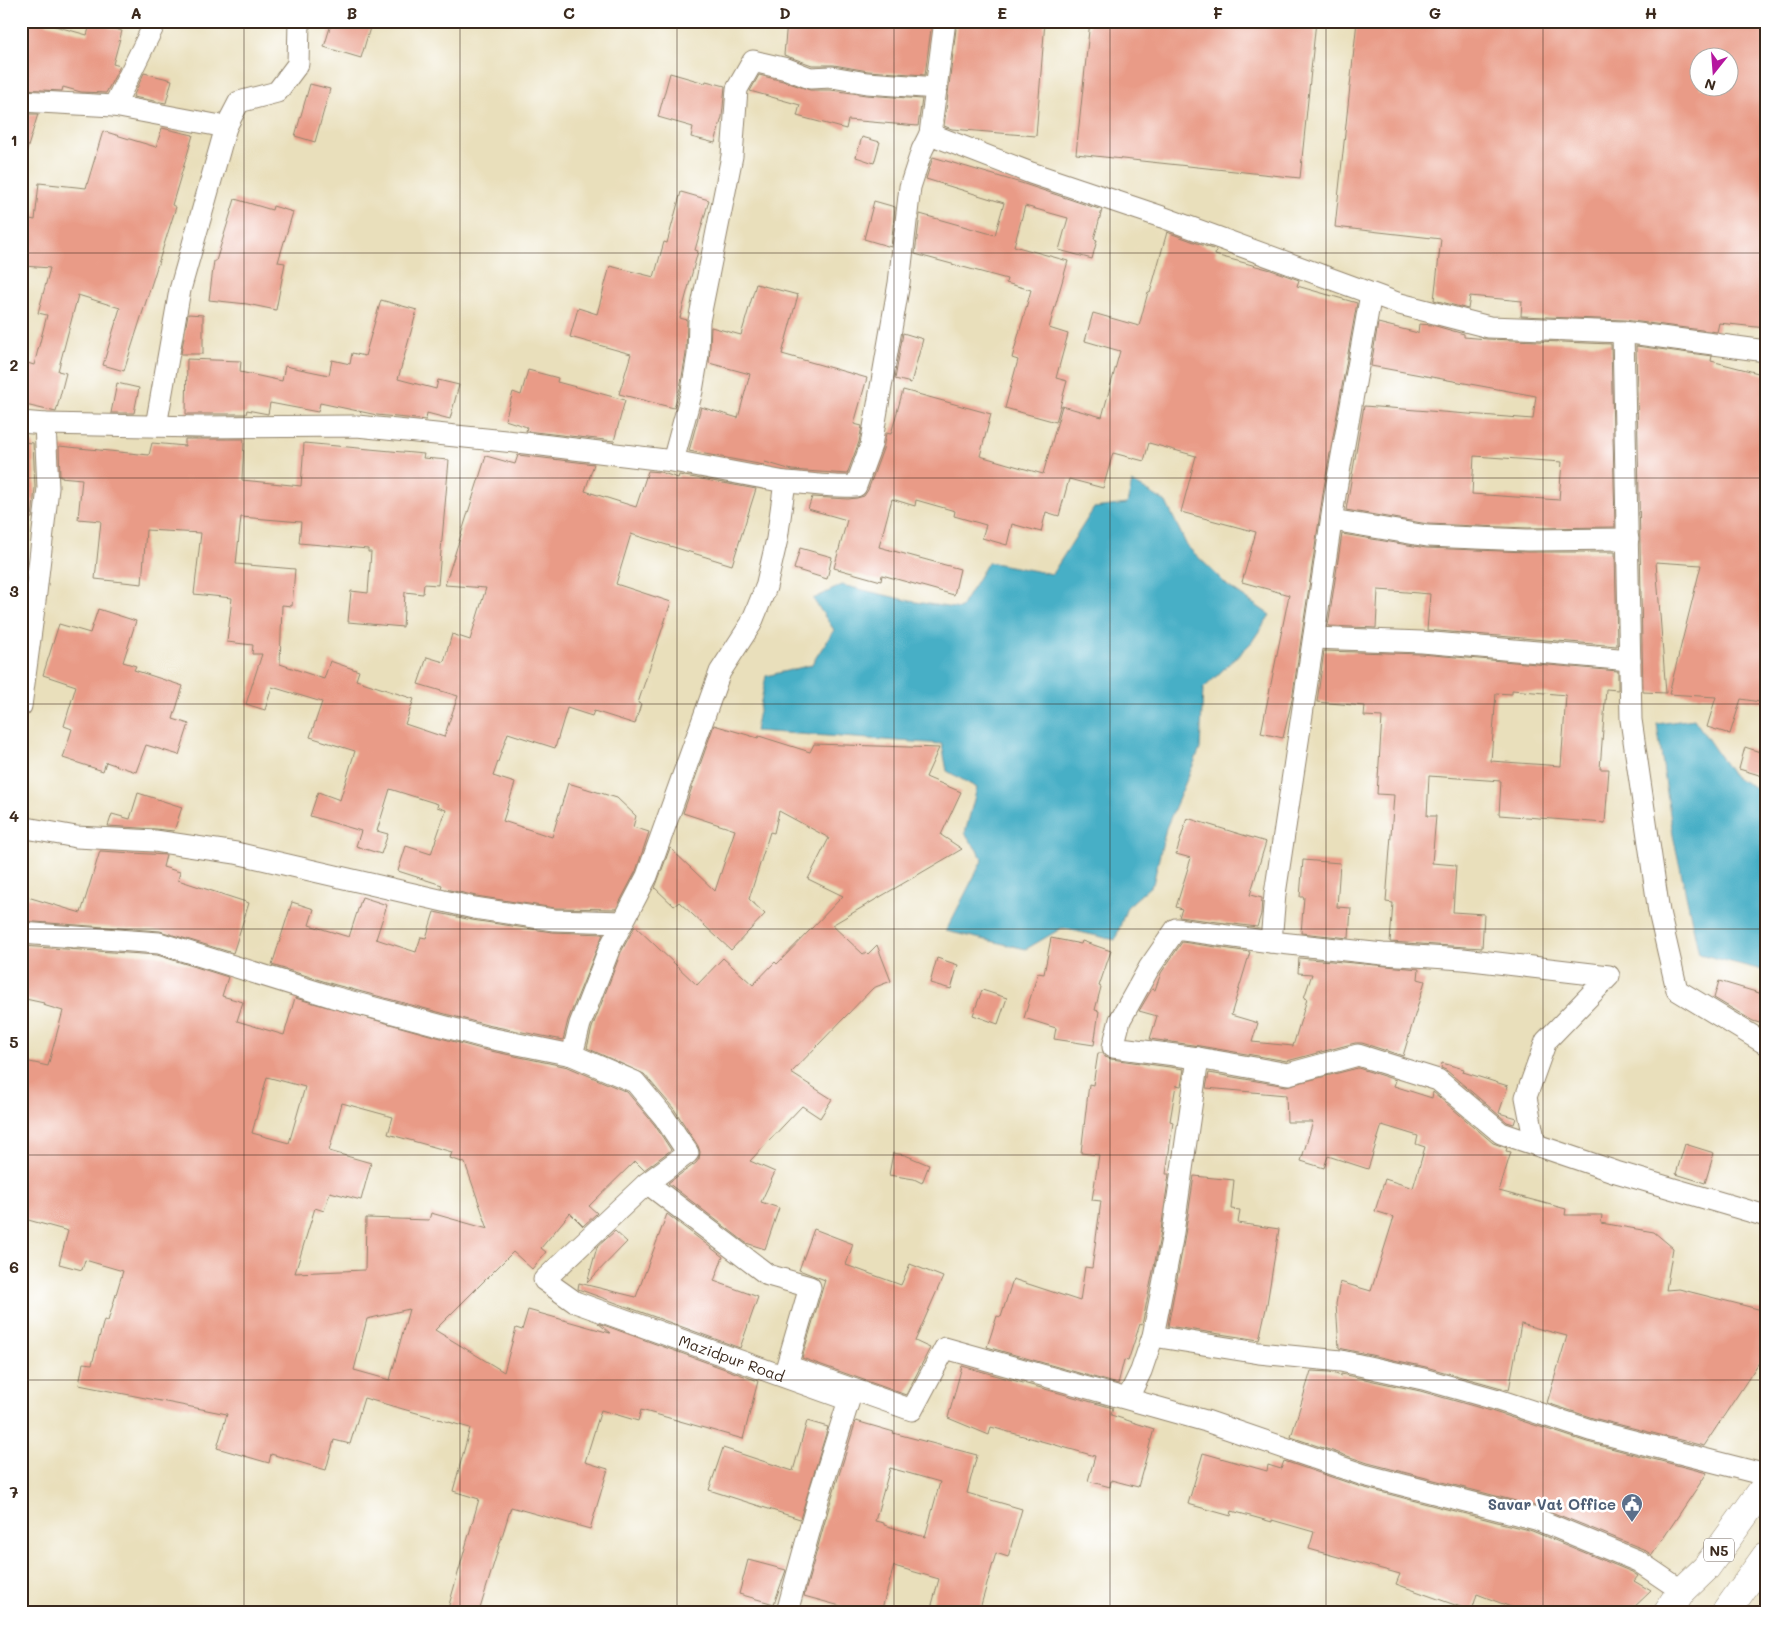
<svg xmlns="http://www.w3.org/2000/svg" width="1787" height="1633" font-family="Mali,sans-serif">
	<rect width="100%" height="100%" fill="#fff"/>
	<filter id="ink" filterUnits="userSpaceOnUse"><feTurbulence type="fractalNoise" baseFrequency=".02" numOctaves="2"/><feDisplacementMap in="SourceGraphic" scale="10" xChannelSelector="R" yChannelSelector="G"/><feConvolveMatrix kernelMatrix="1 2 1 2 8 2 1 2 1" color-interpolation-filters="sRGB"/></filter>
	<filter id="wash" filterUnits="userSpaceOnUse"><feTurbulence type="fractalNoise" baseFrequency=".0096" numOctaves="4" result="noise"/><feDisplacementMap in="SourceGraphic" scale="20" xChannelSelector="R" yChannelSelector="G"/><feGaussianBlur stdDeviation="1.12" result="paint"/><feColorMatrix in="noise" values="0 0 0 0 0 0 0 0 0 0 0 0 0 0 0 0 0 1.4 0 .05"/><feComposite in="paint" operator="in"/></filter>
	<g filter="url(#wash)">
		<rect width="100%" height="100%" fill="#e9dfbb"/>
		<!-- water -->
		<path fill="#46afc6" stroke="#406c72" d="M1132 482 1166 502 1187 546 1229 587 1270 615 1251 643 1203 689 1200 749 1166 828 1153 884 1127 907 1115 940 1062 928 1026 949 946 931 983 859 965 833 977 788 947 771 942 744 755 731 766 676 811 665 834 630 813 599 842 585 910 601 960 609 988 562 1052 574 1094 508 1127 504Z
			M1694 719 1734 777 1766 793V971L1699 954 1673 835 1657 724Z"/>
		<g id="blocks">
			<!-- building -->
			<path fill="#e99b87" fill-rule="evenodd" d="M25 21H37L87 35 91 22 122 31 113 64 120 66 106 93 81 92 63 87 62 91 21 89V33Z
				M332 21H372L361 58 324 47Z
				M787 21H932L925 75 868 71 834 65H812L784 55Z
				M957 21H1045L1036 136 952 129 944 126Z
				M1090 21H1316L1300 178 1076 154Z
				M1357 21H1766V328L1719 323 1717 332 1624 320 1521 316 1522 301 1470 296 1468 309 1434 300 1441 239 1335 227ZM1700 58H1730V88H1700Z
				M144 73 172 80 166 103 133 97Z
				M670 73 705 83 706 81 725 86 722 117 715 143 691 137 693 127 658 117Z
				M759 75 783 81 810 90H831L866 95 922 99 918 126 848 120 846 129 797 116 800 105 750 91Z
				M310 84 330 89 315 142 295 136Z
				M21 114H38L26 153 21 152Z
				M162 128 193 135 172 205 176 207 124 371 103 365 120 308 78 295 58 371 66 373 56 412 21 404V361L34 365 47 315 38 313 50 268 24 266 30 219 35 220 39 183 86 188 103 131 156 147Z
				M862 137 880 142 874 163 856 157Z
				M933 157 1021 183 1102 210 1094 239 1097 240 1092 259 1059 250 1068 218 1025 206 1014 246 1068 261 1049 328 1068 334 1056 378 1067 381 1056 422 1005 408 1018 360 1012 358 1031 290 1006 283 1007 279 915 254 920 214 995 235 1004 203 926 179Z
				M681 192 709 200 695 250 698 251 680 318 687 320 686 354 680 388 674 408 619 394 631 354 570 337 578 308 597 314 610 266 654 277 664 242 667 243Z
				M235 199 272 210 273 206 293 212 278 262 285 263 276 310 247 304 209 300 214 261H216Z
				M874 201 895 207 891 247 864 239Z
				M1167 232 1216 250 1215 255 1271 270 1299 280 1297 286 1357 303 1324 487 1292 700 1283 738 1261 733 1289 595 1242 582 1256 532 1181 512 1196 456 1149 443 1144 461 1113 453 1103 488 1069 479 1059 516 1046 512 1041 532 1012 524 1007 545 982 538 986 525 954 516 955 511 916 500 915 506 892 499 879 547 960 569 954 595 882 575 881 581 834 568 847 520 808 509 812 497 848 499 857 498 864 496 868 490 883 449 886 433 891 434 903 390 991 414 980 456 1043 474 1062 406 1102 417 1120 351 1085 341 1093 313 1139 326 1148 292 1150 293Z
				M756 284 798 295 782 354 867 378 854 424 862 426 859 442 847 474 792 470 765 462 764 465 689 451 701 407 738 418 750 374 709 363 711 327 741 335Z
				M381 300 417 310 398 379 436 389 438 380 459 385 450 419 427 413 426 420 377 415 320 403 318 412 270 403 268 414 247 410 246 414H186L187 359 241 361 240 372 282 381 285 366 329 375 332 360 350 364 352 353 365 356Z
				M188 314 203 315V354H181Z
				M1378 323 1418 333 1419 324 1432 325 1464 334V337L1488 339 1611 344 1615 527 1527 528 1428 524 1346 510 1364 406 1533 419 1536 396 1371 366ZM1474 456 1562 462 1559 500 1472 494Z
				M903 333 923 339 911 383 895 379Z
				M1636 346 1712 356 1711 361 1766 375V703L1741 699 1730 734 1707 727 1716 697 1669 694 1701 565 1656 562 1666 693 1643 692Z
				M528 370 558 378 557 382 625 400 614 441 526 431 527 427 505 420 513 392 521 395Z
				M117 383 139 388 134 413H111Z
				M185 439H244L242 480 301 486 304 443 424 454 423 458 449 460 438 585 424 584 423 594 405 592 403 627 348 622 351 591 368 593 371 552H368V549L299 543 301 522 241 517 236 564 295 569 292 606 282 605 280 664 324 679 330 661 359 671 356 680 414 699 405 724 444 737 458 696 418 684 427 657 444 662 452 634 470 640 486 588 445 585 486 456 515 464 518 455 594 464 585 491 636 507 648 471 660 472 678 478 679 475 756 489 732 565 631 534 616 584 671 602 638 703 641 704 635 724 594 711 592 716 567 708 555 748 508 733 493 776 515 783 503 821 552 837 568 783 617 798 636 816 633 827 649 832 636 871 616 909 555 908 476 896 441 888 442 885 398 871 406 846 431 854 446 810 437 807 438 804 390 789 377 831 388 834 381 854 356 846 361 831 310 816 318 792 340 800 355 751 310 737 322 702 272 687 265 710 246 704 262 654H252L253 645 227 642 232 598 194 594 201 533 146 530 142 584 95 579 101 521 78 519 82 479 60 477 59 446 149 455 152 443 185 446Z
				M21 442 33 443 35 488 32 518H21Z
				M1342 534 1426 548 1527 552H1615L1617 646 1427 630 1430 594 1406 592 1378 590 1376 628 1328 626Z
				M800 548 832 557 827 579 794 569Z
				M98 609 136 621 123 662 136 666 134 670 183 686 173 719 189 724 179 755 146 745 136 772 106 762 103 771 63 758 72 729 64 726 76 686 43 675 59 624 90 633Z
				M1324 651 1421 654 1618 671V690L1606 689 1600 769H1609L1605 823 1499 815 1501 781 1429 776 1427 816H1436L1432 863 1456 865 1453 912 1484 914 1482 948 1390 942 1393 903 1386 902 1394 795 1377 794 1382 717 1364 716 1365 706 1317 702ZM1512 690 1566 695 1561 766 1491 761 1496 693 1512 694Z
				M714 725 758 738 759 736 810 752 814 744 939 748 926 777 961 792 941 835 962 849 832 925 863 954 866 952 868 954 877 945 891 981 873 988 791 1073 832 1099 820 1118 802 1106 750 1161 775 1172 761 1202 779 1208 765 1249 746 1243 668 1183 696 1163 699 1159 700 1152 698 1146 674 1109 644 1074 587 1048 592 1028 621 952 635 926 697 985 723 958 753 985 775 962 777 964 843 896 808 879 829 838 779 811 774 833 770 832 749 899 765 914 731 950 679 902 674 906 655 888 670 848 715 891 735 830 683 813Z
				M1745 747 1766 754V777L1739 769Z
				M138 793 182 807 174 831 156 829 108 826 112 814 130 819Z
				M1187 818 1266 842 1250 895 1262 898 1261 914 1257 927 1179 917 1182 909 1176 907 1191 858 1176 854Z
				M100 851 166 855 163 867 180 872 178 880 249 903 233 953 160 931 21 921V895L81 913Z
				M1303 860 1340 863 1337 907 1351 908 1349 938 1301 933 1304 897H1300Z
				M362 897 387 905 376 939 416 952 421 937 426 938 434 912 472 920 552 932 603 934 568 1020 563 1040 487 1025 336 985 272 965 292 902 314 909 309 925 349 937Z
				M1051 938 1081 944 1082 941 1111 951 1099 986 1101 987 1095 1010 1099 1011 1094 1045 1054 1039 1056 1028 1024 1018 1038 973 1044 974Z
				M1182 942 1250 952 1231 1015 1258 1023 1252 1042 1293 1046 1307 999 1304 998 1312 974 1298 973 1299 958 1419 969 1418 979 1425 981 1403 1056 1362 1043H1355L1287 1061 1200 1046 1150 1039 1157 1016 1139 1011 1152 989 1155 990 1161 973Z
				M21 946 157 955 228 977 222 996 243 1002 237 1021 284 1035 295 998 481 1049 568 1067 627 1092 654 1124 671 1150 644 1170 635 1161 589 1206 597 1213 583 1226 570 1213 541 1248 546 1252 532 1269 513 1252 435 1330 504 1372 516 1328 522 1330 528 1310 610 1333 598 1323 758 1381 743 1439 641 1410 638 1421 601 1410 585 1462 608 1469 590 1529 511 1507 479 1612H447L479 1499 453 1491 470 1428 364 1398 350 1444 334 1440 326 1470 271 1454 269 1463 217 1448 227 1414 79 1385 83 1363 92 1364 104 1320 108 1321 123 1271 85 1260 82 1270 59 1264 68 1231 21 1218V1060L48 1066 63 1011 43 1005 44 1003 21 998ZM267 1077 305 1087 289 1143 252 1133ZM342 1103 393 1117 388 1134 452 1152 450 1158 465 1163 488 1229 431 1213 429 1220 366 1218 365 1270 295 1273 315 1208 324 1211 330 1192 361 1200 371 1163 329 1151ZM409 1309 390 1380 354 1370 367 1319Z
				M937 958 958 965 951 989 930 983Z
				M1719 981 1766 995V1025L1753 1021 1714 998Z
				M982 990 1007 998 998 1024 973 1015Z
				M1098 1053H1103L1105 1057 1111 1059 1184 1069 1181 1086 1176 1085 1170 1121 1173 1122 1166 1174H1169L1160 1237 1142 1325 1140 1324 1128 1361 1124 1360 1118 1384 987 1347 997 1316 1001 1317 1013 1279 1080 1301 1085 1267 1092 1268 1101 1201 1092 1200 1099 1155 1081 1153 1089 1084 1093 1085Z
				M1442 1063 1464 1069 1463 1072 1508 1086 1499 1113 1516 1118 1514 1124 1507 1122 1446 1070 1441 1068Z
				M1358 1068 1396 1080 1394 1086 1432 1098 1433 1092 1493 1143 1507 1148 1506 1151 1511 1152 1499 1191 1566 1209 1565 1215H1602L1601 1223 1654 1232 1673 1248 1666 1290 1679 1289 1766 1311V1352L1704 1446 1593 1418 1547 1403 1567 1336 1521 1324 1509 1390 1426 1367 1339 1348 1336 1304 1340 1282 1371 1291 1394 1217 1375 1211 1385 1179 1413 1188 1425 1147 1416 1144 1418 1136 1382 1125 1368 1169 1328 1156 1324 1168 1301 1161 1313 1122H1287L1286 1095 1206 1088 1209 1073 1286 1086Z
				M1685 1144 1714 1153 1705 1183 1676 1174Z
				M893 1153 905 1155 929 1165 922 1183 914 1179 889 1175Z
				M1194 1176 1234 1180 1231 1209 1240 1210 1238 1223 1279 1229 1267 1304 1259 1340 1168 1326 1184 1241Z
				M667 1214 723 1257 714 1281 758 1297 740 1348 578 1289 579 1283 636 1297Z
				M814 1229 853 1244 846 1265 901 1285 910 1264 943 1277 915 1341 930 1348 906 1395 802 1358 825 1280 799 1270Z
				M615 1231 627 1242 587 1283 597 1247Z
				M962 1366 1113 1408 1111 1415 1154 1429 1138 1487 1111 1480 1110 1487 1088 1481 1095 1456 991 1427 989 1435 948 1418Z
				M1311 1371 1330 1372 1341 1376V1374L1420 1391 1491 1411 1587 1442 1707 1473 1652 1555 1643 1549 1539 1507 1368 1463 1291 1437Z
				M807 1421 828 1427 800 1519 709 1490 723 1448 793 1471Z
				M856 1421 894 1432 893 1433 977 1455 967 1493 1022 1509 1008 1557 996 1553 979 1612H930L939 1579 894 1566 881 1612H843L844 1607 804 1596 831 1500ZM890 1468 940 1482 925 1537 884 1525V1523L875 1521Z
				M1203 1453 1267 1471 1268 1465 1281 1469 1284 1461 1361 1487 1532 1531 1632 1572 1638 1576 1634 1581 1651 1591 1629 1612H1524L1477 1594 1472 1611 1396 1584 1400 1574 1309 1549 1314 1532 1272 1520V1522L1232 1511 1231 1516 1188 1504Z
				M748 1560 786 1570 774 1604 739 1594Z"/>
		</g>
	</g>
	<g filter="url(#ink)">
		<use href="#blocks" fill-opacity="0" stroke="#92846c" stroke-width="1"/>
		<g fill="none" stroke-linecap="round" stroke-linejoin="round">
			<!-- street casing -->
			<g stroke="#92846c" stroke-width="23">
				<g id="street">
					<path d="M945 21 930 134 1031 173 1162 217 1400 304 1489 327 1623 332 1766 351"/>
					<path d="M937 88 867 83 832 77 810 78 787 69 753 61 737 89 732 156 699 321 698 355 692 391 673 461 785 482 777 539 766 587 751 624 720 672 647 876 610 947 580 1024 572 1055 635 1082 664 1117 688 1153 647 1183 768 1275 810 1287 787 1366 912 1410 945 1348 1206 1421 1364 1475 1536 1519 1638 1561 1682 1591"/>
					<path d="M21 101 114 106 226 127 180 290 156 426"/>
					<path d="M114 106 156 21"/>
					<path d="M226 127 239 102 277 92 298 64 299 21"/>
					<path d="M1623 332 1631 720 1659 912 1677 990 1766 1044"/>
					<path d="M21 422 45 424 48 488 36 593 21 706"/>
					<path d="M45 424 199 427 357 426 525 443 673 461"/>
					<path d="M785 482C809 483 832 488 856 486L871 445 899 283 910 187 922 150 930 134"/>
					<path d="M1332 520 1427 536 1527 540 1628 539"/>
					<path d="M1314 638 1422 642 1630 660"/>
					<path d="M21 827 76 837 155 841 236 853 474 908 554 920 623 922"/>
					<path d="M21 933 159 943 333 997 484 1037 572 1055"/>
					<path d="M1271 942 1383 954 1463 959 1609 976 1546 1041 1526 1097 1535 1144"/>
					<path d="M1198 1058 1113 1047 1120 1020 1149 968 1176 929 1271 942 1275 894 1336 489 1371 294"/>
					<path id="s1" d="M647 1183 544 1280 575 1302 849 1400 819 1496 787 1612"/>
					<path d="M1153 1336 1259 1353 1341 1361 1423 1379 1495 1399 1590 1430 1766 1475"/>
					<path d="M1128 1398 1141 1371 1153 1336 1172 1239 1198 1058 1288 1074 1358 1055 1438 1080 1501 1133 1616 1172 1766 1216"/>
				</g>
			</g>
			<!-- highway casing -->
			<g stroke="#92846c" stroke-width="29">
				<path id="highway" d="M1668 1612 1682 1591 1706 1568 1766 1485
					M1726 1612 1766 1556"/>
			</g>
			<!-- street -->
			<use href="#street" stroke="#fff" stroke-width="21"/>
			<!-- highway -->
			<use href="#highway" stroke="#fff" stroke-width="28"/>
		</g>
	</g>
	<!-- grid -->
	<path fill="none" stroke="#3b2a1e" stroke-width="1" stroke-opacity="0.55" d="M244 21V1612M460 21V1612M677 21V1612M894 21V1612M1110 21V1612M1326 21V1612M1543 21V1612M21 253H1766M21 478H1766M21 704H1766M21 929H1766M21 1155H1766M21 1380H1766"/>
	<!-- icons -->
	<defs>
		<g id="civic-pin" transform="scale(1.125)"><path d="M0 17L-7.5 6A9.5 9.5 0 1 1 7.5 6Z" fill="#5c6f8a" stroke="#fff"/><path d="M-.6-6.5H3V-4.5H.6V-3L4-1V1h2V6H-6V1h2V-1L-.6-3ZM-1.2 2.5V6h2.4V2.5Z" fill="#fff"/></g>
	</defs>
	<g fill-rule="evenodd">
		<use href="#civic-pin" x="1632" y="1504"/>
	</g>
	<g text-anchor="middle" dominant-baseline="central" stroke-width="5" stroke-linejoin="round" paint-order="stroke">
		<!-- shield labels -->
		<rect fill="#fff" stroke="#766a62" stroke-width="1" x="1704" y="1538.5" width="30" height="23" rx="4"/>
		<g font-size="14" font-weight="bold" fill="#3b2a1e">
			<text x="1719" y="1550">N5</text>
		</g>
		<!-- street labels -->
		<g font-size="15" fill="#3b2a1e" stroke="#fff">
			<text stroke="none"><textPath href="#s1" startOffset="346">Mazidpur Road</textPath></text>
		</g>
		<!-- service labels -->
		<g font-size="15" font-weight="bold" fill="#4e5e75" stroke="#fff" text-anchor="end">
			<text x="1616" y="1504">Savar Vat Office</text>
		</g>
	</g>
	<!-- margin -->
	<rect width="1787" height="1633" fill="none" stroke="#fff" stroke-width="55"/>
	<!-- north arrow -->
	<g transform="translate(1714 72) rotate(197)"><circle r="24" fill="#ffffff" stroke="#b1aaa5"/>
	<path d="M0-4L9 19L0 12L-9 19Z" fill="#b5179e"/>
	<text y="-8" font-size="14" font-weight="bold" text-anchor="middle" fill="#3b2a1e">N</text>
	</g>
	<rect x="28" y="28" width="1732" height="1578" fill="none" stroke="#3b2a1e" stroke-width="2"/>
	<g font-size="16" text-anchor="middle" font-weight="bold" fill="#3b2a1e">
		<text x="136" y="19">A</text>
		<text x="352" y="19">B</text>
		<text x="569" y="19">C</text>
		<text x="785" y="19">D</text>
		<text x="1002" y="19">E</text>
		<text x="1218" y="19">F</text>
		<text x="1435" y="19">G</text>
		<text x="1651" y="19">H</text>
		<text x="14" y="146">1</text>
		<text x="14" y="371">2</text>
		<text x="14" y="597">3</text>
		<text x="14" y="822">4</text>
		<text x="14" y="1048">5</text>
		<text x="14" y="1273">6</text>
		<text x="14" y="1498">7</text>
	</g>
</svg>
